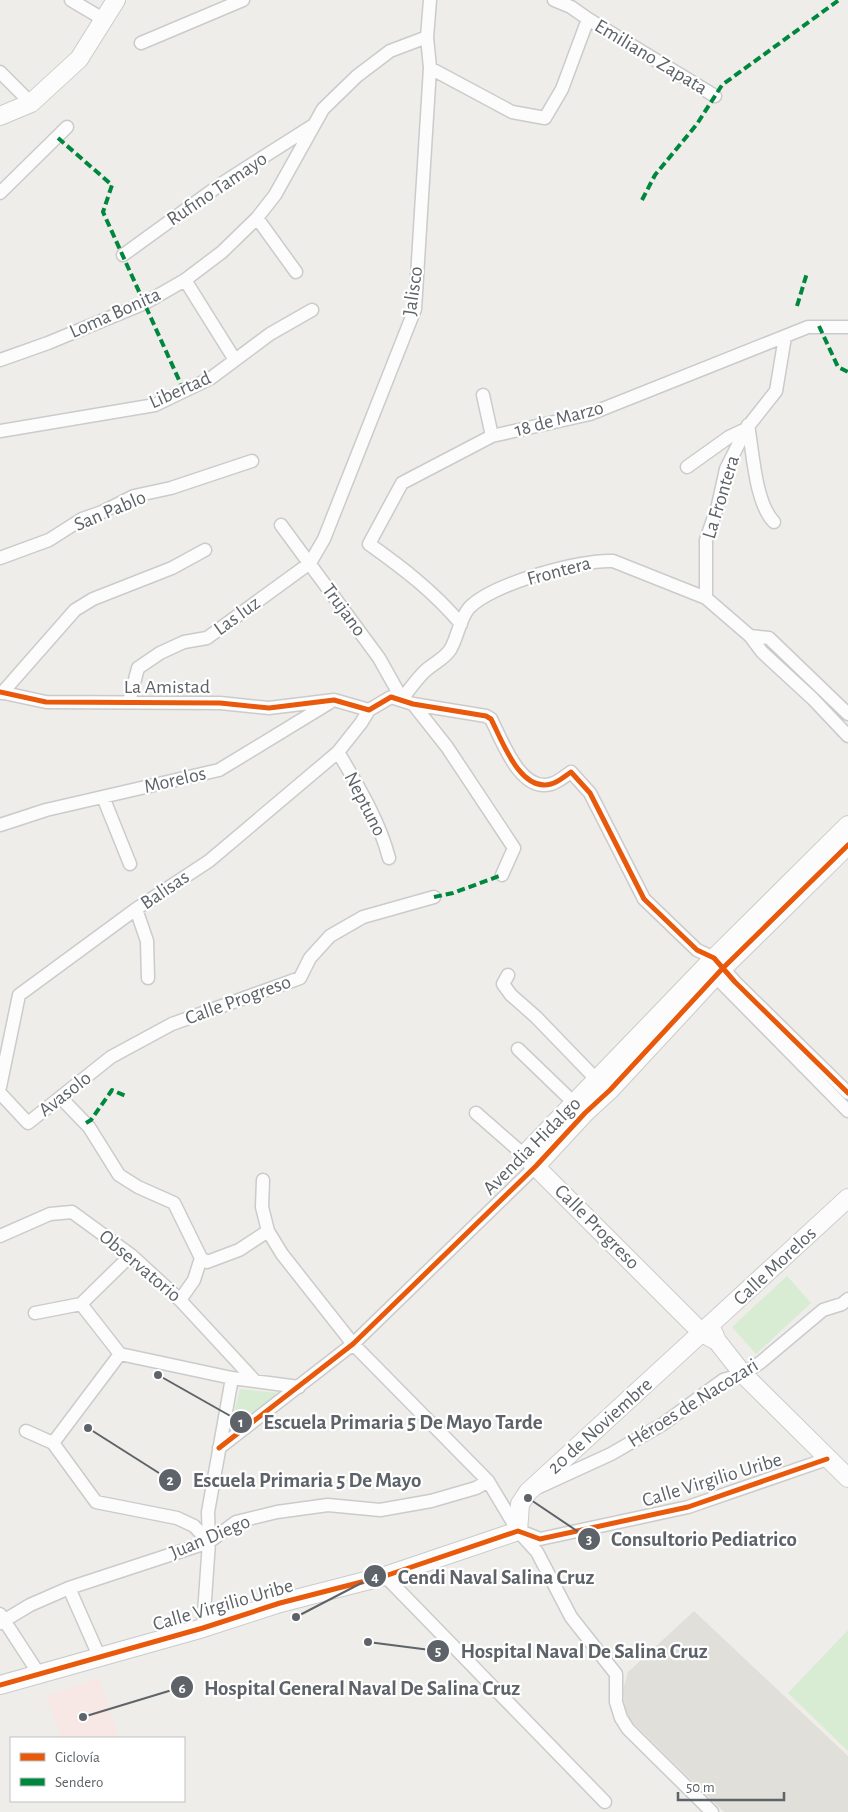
<svg xmlns="http://www.w3.org/2000/svg" width="848" height="1812" font-family="'Alegreya Sans',sans-serif">
	<rect width="100%" height="100%" fill="#eeede9"/>
	<!-- education -->
	<path fill="#e1dfd9" d="M694 1611 848 1756V1812H724L630 1720 625 1708 623 1689 628 1672Z"/>
	<!-- medical -->
	<path fill="#f7e7e5" d="M99 1678 119 1738H61L46 1696Z"/>
	<!-- green -->
	<path fill="#d7ecd2" d="M787 1276 811 1303 756 1354 732 1327Z
		M240 1389 279 1393 230 1429Z
		M848 1630V1751L788 1693Z"/>
	<g fill="none" stroke-linecap="round" stroke-linejoin="round">
		<!-- street casing -->
		<g stroke="#cbcbcb" stroke-width="15">
			<path id="street" d="M71 0 103 19
				M588 19 715 96
				M141 43 243 0
				M430 68 512 112 545 118 562 89 588 19 571 7 554 0
				M0 72 31 103
				M0 193 67 127
				M257 218 296 272
				M123 255 221 184 312 126
				M185 280 235 360
				M0 360 48 343 145 303 185 280 222 252 257 218 275 195 323 109 357 76 390 51 427 37
				M483 395 492 436
				M748 425C753 452 755 503 774 522
				M0 431 155 405 211 378 270 334 312 310
				M687 467 729 437 746 429 776 391 785 337
				M281 525 379 658 402 699
				M0 558 49 540 82 519 102 512 134 496 171 488 252 461
				M706 598V540L718 505 726 469 746 429
				M461 624C434 592 403 568 369 544L402 483 492 436 590 414 808 327H848
				M750 636 769 638 848 714
				M0 692 46 702 220 703 269 708 334 700 369 710 391 697 413 704 486 716 491 719C502 740 520 793 551 784 557 783 565 776 571 772L590 793 644 899 697 950 714 958 735 982 848 1093
				M2 693 75 610 93 599 172 568 205 550
				M402 699C409 690 416 680 424 672 432 664 443 660 450 650 458 637 459 620 469 608 491 584 581 559 613 561L706 598 750 636 762 652 813 699 848 736
				M129 702 138 668 160 653 184 642 207 638 310 563 324 539 415 309 430 68 427 37 430 0
				M413 704 447 747 514 848 502 875
				M338 752C358 786 379 820 389 858
				M103 797 130 864
				M0 825 46 810 219 770 329 703
				M136 909 147 941 148 978
				M709 970 848 1111
				M508 975 503 984 511 995 536 1017 597 1080
				M518 1049 573 1102
				M0 1087 19 995 136 909 209 861 338 752 361 723 369 710
				M0 1093 28 1123 111 1057 172 1024 300 978 310 958 330 936 363 917 434 897
				M61 1098 89 1127 119 1175 138 1187 174 1203 201 1258 194 1280 180 1300
				M476 1113 524 1155
				M263 1180 262 1207 268 1231 282 1254 353 1344 488 1481 518 1531 537 1552 571 1617 616 1674V1702L621 1718 628 1729 712 1812
				M0 1236 50 1214 72 1212 131 1255 180 1300 255 1381
				M201 1258 207 1262 239 1250 268 1231
				M81 1304 131 1255
				M81 1304 120 1354
				M35 1313 81 1304
				M26 1431 53 1443
				M53 1443 120 1354 232 1378 299 1387
				M53 1443 96 1502 177 1518 194 1526 209 1542
				M219 1448 353 1344 536 1166
				M539 1487 611 1454 663 1424 723 1380 743 1374 761 1362 823 1310 842 1304 848 1299
				M520 1531 540 1539 688 1507 827 1459
				M385 1576 605 1802
				M69 1588 99 1656
				M0 1614 39 1674
				M0 1623 30 1605 69 1588 209 1542 236 1522 277 1512 328 1505 380 1510 431 1501 476 1488 488 1481
				M203 1628 209 1542 208 1512 232 1378"/>
		</g>
		<!-- secondary casing -->
		<g stroke="#cacbcb" stroke-width="20">
			<path id="secondary" d="M0 116 31 103 79 59 116 0
				M536 1166 585 1113 610 1090 723 968 848 845
				M713 1332 717 1341 743 1374 848 1478
				M717 1341 702 1333 524 1155 706 966 848 825
				M0 1685 203 1628 280 1603 385 1576 518 1531 520 1504 528 1492 848 1198"/>
		</g>
		<!-- street -->
		<use href="#street" stroke="#fcfcfc" stroke-width="12"/>
		<!-- secondary -->
		<use href="#secondary" stroke="#fcfcfc" stroke-width="18"/>
		<!-- quiet -->
		<path stroke="#00873e" stroke-width="4" stroke-dasharray="8 4" stroke-linecap="butt" d="M58 138 112 185 103 212 184 391
			M642 200 655 175 697 124 722 85 839 0
			M797 306 807 273
			M819 326 838 367 848 372
			M434 897 453 893 502 875
			M86 1123 91 1120 112 1090 128 1097"/>
		<!-- cycleway casing -->
		<g stroke="#fff" stroke-width="8">
			<path id="cycleway" d="M0 692 46 702 220 703 269 708 334 700 369 710 391 697 413 704 486 716 491 719C502 740 520 793 551 784 557 783 565 776 571 772L590 793 644 899 697 950 714 958 735 982 848 1093
				M219 1448 353 1344 536 1166 585 1113 610 1090 723 968 848 845
				M0 1685 203 1628 280 1603 385 1576 518 1531 540 1539 688 1507 827 1459"/>
		</g>
		<!-- cycleway -->
		<use href="#cycleway" stroke="#e8590c" stroke-width="5"/>
	</g>
	<g text-anchor="middle" dominant-baseline="central" stroke-width="4.5" stroke-linejoin="round" paint-order="stroke">
		<!-- street labels -->
		<g font-size="20" fill="#5d6368" stroke="#fff">
			<text transform="translate(651 57) rotate(31)">Emiliano Zapata</text>
			<text transform="translate(217 189) rotate(-34)">Rufino Tamayo</text>
			<text transform="translate(413 291) rotate(-82)">Jalisco</text>
			<text transform="translate(115 313) rotate(-24)">Loma Bonita</text>
			<text transform="translate(180 390) rotate(-24)">Libertad</text>
			<text transform="translate(559 419) rotate(-15)">18 de Marzo</text>
			<text transform="translate(721 497) rotate(-73)">La Frontera</text>
			<text transform="translate(110 511) rotate(-23)">San Pablo</text>
			<text transform="translate(559 571) rotate(-15)">Frontera</text>
			<text transform="translate(344 610) rotate(54)">Trujano</text>
			<text transform="translate(237 616) rotate(-36)">Las luz</text>
			<text x="167" y="687">La Amistad</text>
			<text transform="translate(175 780) rotate(-13)">Morelos</text>
			<text transform="translate(365 804) rotate(63)">Neptuno</text>
			<text transform="translate(165 890) rotate(-34)">Balisas</text>
			<text transform="translate(238 1000) rotate(-20)">Calle Progreso</text>
			<text transform="translate(65 1094) rotate(-38)">Avasolo</text>
			<text transform="translate(532 1146) rotate(-45)">Avendia Hidalgo</text>
			<text transform="translate(597 1227) rotate(45)">Calle Progreso</text>
			<text transform="translate(140 1266) rotate(40)">Observatorio</text>
			<text transform="translate(775 1266) rotate(-43)">Calle Morelos</text>
			<text transform="translate(693 1403) rotate(-32)">Héroes de Nacozari</text>
			<text transform="translate(600 1426) rotate(-42)">20 de Noviembre</text>
			<text transform="translate(712 1480) rotate(-17)">Calle Virgilio Uribe</text>
			<text transform="translate(210 1537) rotate(-23)">Juan Diego</text>
			<text transform="translate(223 1605) rotate(-16)">Calle Virgilio Uribe</text>
		</g>
	</g>
	<!-- callouts -->
	<path fill="none" stroke="#5d6368" stroke-width="2" d="M158 1375L241 1422M88 1428L170 1480M528 1498L589 1539M296 1617L375 1576M368 1642L438 1651M83 1717L182 1687"/>
	<g fill="#5d6368" stroke="#fff" stroke-width="2">
		<circle cx="158" cy="1375" r="5"/>
		<circle cx="88" cy="1428" r="5"/>
		<circle cx="528" cy="1498" r="5"/>
		<circle cx="296" cy="1617" r="5"/>
		<circle cx="368" cy="1642" r="5"/>
		<circle cx="83" cy="1717" r="5"/>
		<circle cx="241" cy="1422" r="12"/>
		<circle cx="170" cy="1480" r="12"/>
		<circle cx="589" cy="1539" r="12"/>
		<circle cx="375" cy="1576" r="12"/>
		<circle cx="438" cy="1651" r="12"/>
		<circle cx="182" cy="1687" r="12"/>
	</g>
	<g font-size="15" text-anchor="middle" font-weight="bold" fill="#fff">
		<text x="241" y="1427">1</text>
		<text x="170" y="1485">2</text>
		<text x="589" y="1544">3</text>
		<text x="375" y="1582">4</text>
		<text x="438" y="1656">5</text>
		<text x="182" y="1693">6</text>
	</g>
	<g font-size="21" text-anchor="middle" font-weight="bold" fill="#5d6368" stroke="#fff" stroke-width="4.5" stroke-linejoin="round" paint-order="stroke">
		<text x="403" y="1429">Escuela Primaria 5 De Mayo Tarde</text>
		<text x="307" y="1487">Escuela Primaria 5 De Mayo</text>
		<text x="704" y="1546">Consultorio Pediatrico</text>
		<text x="496" y="1584">Cendi Naval Salina Cruz</text>
		<text x="584" y="1658">Hospital Naval De Salina Cruz</text>
		<text x="362" y="1695">Hospital General Naval De Salina Cruz</text>
	</g>
	<!-- legend -->
	<rect x="10" y="1737" width="175" height="65" fill="#ffffff" stroke="#bec1c3"/>
	<rect x="20" y="1753" width="25" height="8" fill="#e8590c" stroke="#bec1c3"/>
	<text x="55" y="1762" font-size="15" fill="#5d6368">Ciclovía</text>
	<rect x="20" y="1778" width="25" height="8" fill="#00873e" stroke="#bec1c3"/>
	<text x="55" y="1787" font-size="15" fill="#5d6368">Sendero</text>
	<!-- scale -->
	<path d="M678 1792v8h106v-8" fill="none" stroke="#5d6368" stroke-width="2.5"/>
	<text x="686" y="1792" font-size="15" fill="#5d6368" stroke="#ffffff" stroke-width="4" paint-order="stroke">50 m</text>
</svg>
